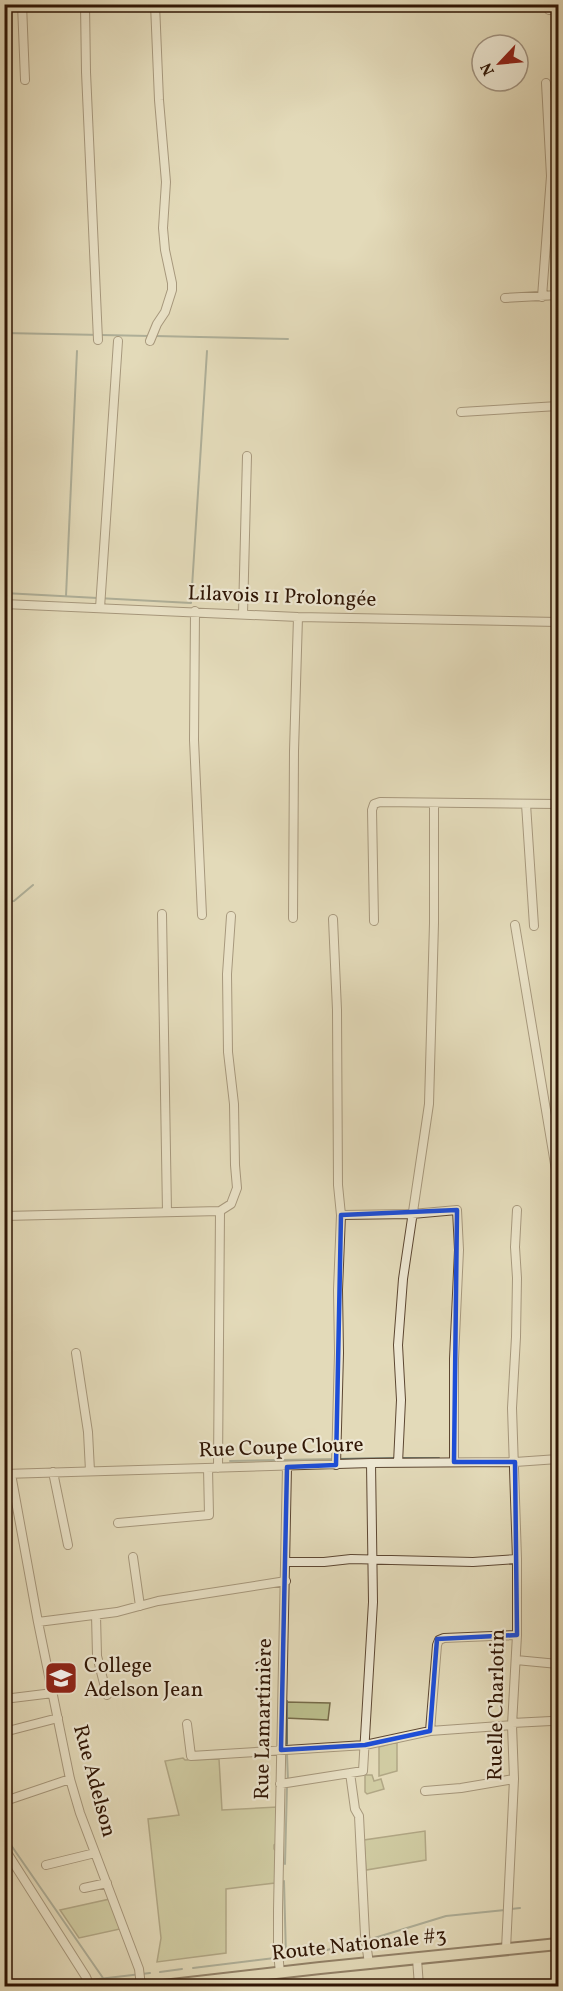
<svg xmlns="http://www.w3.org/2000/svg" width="563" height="1991" font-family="Vollkorn,serif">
	<rect width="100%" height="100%" fill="#e3dab9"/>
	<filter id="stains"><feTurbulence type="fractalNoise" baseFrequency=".00333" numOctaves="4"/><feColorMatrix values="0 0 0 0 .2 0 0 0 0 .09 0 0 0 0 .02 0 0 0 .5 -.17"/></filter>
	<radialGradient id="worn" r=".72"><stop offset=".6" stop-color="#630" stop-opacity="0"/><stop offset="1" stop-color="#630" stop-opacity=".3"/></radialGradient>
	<!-- green -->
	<path fill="#babd8b" stroke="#756a48" stroke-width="1.5" d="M285 1702 330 1703 328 1720 285 1718Z
		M397 1742V1771L379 1776V1747Z
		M183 1758 185 1760 219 1759 222 1810 277 1807 276 1844 274 1845V1849L276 1851 275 1883 226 1889V1953L157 1962 161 1938 148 1819 179 1815 165 1761Z
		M365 1775H372L374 1781 381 1779 384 1789 367 1794 365 1792Z
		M425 1831 426 1860 366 1870 364 1840Z
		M110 1899 120 1929 79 1938 60 1910Z
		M4 1956 8 1965 10 1984H17V1986H5Z
		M345 1980 346 1986H280Z"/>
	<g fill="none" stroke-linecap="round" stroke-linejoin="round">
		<!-- stream -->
		<path stroke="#6d786d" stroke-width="2" d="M4 333 150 336
			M155 336 288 339
			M4 593 191 603 207 351
			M66 596 77 351
			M4 902 14 901 33 885
			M401 1458H439
			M338 1459 396 1458
			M230 1461 333 1459
			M287 1744V1701
			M287 1754 288 1781
			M4 1835 103 1978
			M285 1864 287 1786
			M284 1881 286 1956
			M511 1909 520 1908
			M371 1939 446 1916 505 1910
			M193 1968 316 1953 360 1941
			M160 1972 182 1969
			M90 1980 150 1973
			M30 1986 85 1980"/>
		<!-- minor casing -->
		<g stroke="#5d4732" stroke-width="10">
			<path id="minor" d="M22 4 25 80
				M85 4 86 72 98 340
				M549 10H558
				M542 297 551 176 546 83
				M505 298 558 295
				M150 341 157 324 165 312 172 290V283L165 250 163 228 166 182 159 100 155 4
				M461 412 558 406
				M4 604 298 617 558 622
				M100 608 118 341
				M195 611 194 740 202 915
				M243 614 247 456
				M526 804 534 926
				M162 914 167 1212
				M293 918 294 751 298 617
				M333 919 337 1010 338 1185 341 1215 338 1290 339 1353 336 1465
				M374 921 372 810 374 804 380 802 558 804
				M515 925 558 1182
				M341 1215 412 1214 457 1210 459 1250 454 1359V1462
				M4 1216 220 1211 231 1204 237 1188 235 1165 234 1104 228 1052 227 974 231 916
				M76 1353 88 1432 90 1471
				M398 1463 401 1400 398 1345 403 1279 429 1104 434 923V803
				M218 1468 220 1211
				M53 1472 68 1545
				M4 1474 371 1463 515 1462 558 1459
				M11 1474 38 1622 70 1779 80 1813 139 1969 141 1986
				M118 1523 209 1515 208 1468
				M133 1557 140 1606
				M286 1562H324L351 1559 473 1562 517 1559
				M96 1615 97 1656 107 1695
				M38 1622 117 1612 158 1601 286 1581
				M516 1660 558 1664
				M4 1699 53 1693
				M512 1723 551 1721
				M187 1724 191 1756 365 1745 430 1731 512 1725
				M430 1731 437 1645 439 1640 444 1638 517 1635
				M4 1732 58 1718
				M350 1773 355 1809 359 1816 365 1935 369 1964
				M280 1784 363 1771 373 1602 371 1463
				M425 1791 461 1788 514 1779
				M11 1799 70 1779
				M4 1848 86 1977 90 1986
				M46 1865 95 1853
				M84 1888 107 1883
				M506 1949 514 1779 512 1725 517 1635V1559L512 1408 516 1337 517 1278 515 1247 517 1210
				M417 1959 419 1986
				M280 1973 278 1952V1910L287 1467
				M245 1986V1977"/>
		</g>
		<!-- major casing -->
		<g stroke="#301605" stroke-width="14">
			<path id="major" d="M163 1986 320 1968 558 1944"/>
		</g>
		<!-- minor -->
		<use href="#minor" stroke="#ede7d2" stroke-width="8"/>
		<!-- major -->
		<use href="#major" stroke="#e3dab9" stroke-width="10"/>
	</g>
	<!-- marked area -->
	<path d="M0 0H563V1991H0ZM457 1210 454 1462H515L517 1635 437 1639 430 1731 365 1745 281 1750 287 1467 336 1465 341 1215Z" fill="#e3dab9" fill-opacity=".55" fill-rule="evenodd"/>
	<path fill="none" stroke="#1d4ed8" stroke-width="4.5" stroke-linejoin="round" d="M457 1210 454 1462H515L517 1635 437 1639 430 1731 365 1745 281 1750 287 1467 336 1465 341 1215Z"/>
	<!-- icons -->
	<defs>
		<g id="school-square" transform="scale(1.725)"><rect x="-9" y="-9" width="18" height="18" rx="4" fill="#8f2418" stroke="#ede7d2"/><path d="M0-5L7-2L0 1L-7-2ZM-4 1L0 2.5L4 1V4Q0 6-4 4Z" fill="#fff"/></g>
	</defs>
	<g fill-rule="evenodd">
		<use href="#school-square" x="61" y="1678"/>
	</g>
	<g text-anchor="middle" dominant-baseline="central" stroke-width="4.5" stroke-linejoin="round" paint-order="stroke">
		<!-- street labels -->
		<g font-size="21" fill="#301605" stroke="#ede7d2">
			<text transform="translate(282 597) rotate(2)">Lilavois 11 Prolongée</text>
			<text transform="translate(281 1448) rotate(-2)">Rue Coupe Cloure</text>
			<text transform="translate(497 1705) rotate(-89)">Ruelle Charlotin</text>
			<text transform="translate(264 1719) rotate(-89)">Rue Lamartinière</text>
			<text transform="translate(94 1781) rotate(75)">Rue Adelson</text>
			<text transform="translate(359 1945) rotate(-6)">Route Nationale #3</text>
		</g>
		<!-- poi labels -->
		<g font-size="21" fill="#301605" stroke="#ede7d2" text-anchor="start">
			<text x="84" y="1666">College<tspan x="84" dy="24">Adelson Jean</tspan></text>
		</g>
	</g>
	<!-- margin -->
	<rect width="563" height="1991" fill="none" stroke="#e3dab9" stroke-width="24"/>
	<rect x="6" y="6" width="551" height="1979" fill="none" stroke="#301605" stroke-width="3"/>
	<rect x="12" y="12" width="539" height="1967" fill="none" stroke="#301605" stroke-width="1.5"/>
	<!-- north arrow -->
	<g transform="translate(500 63) rotate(244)"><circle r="28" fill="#ede7d2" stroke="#a19380" stroke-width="1.5"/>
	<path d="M0-4.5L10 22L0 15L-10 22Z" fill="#8f2418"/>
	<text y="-9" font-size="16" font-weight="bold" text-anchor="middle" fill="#301605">N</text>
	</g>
	<rect width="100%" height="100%" filter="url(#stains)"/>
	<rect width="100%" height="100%" fill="url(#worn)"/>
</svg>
